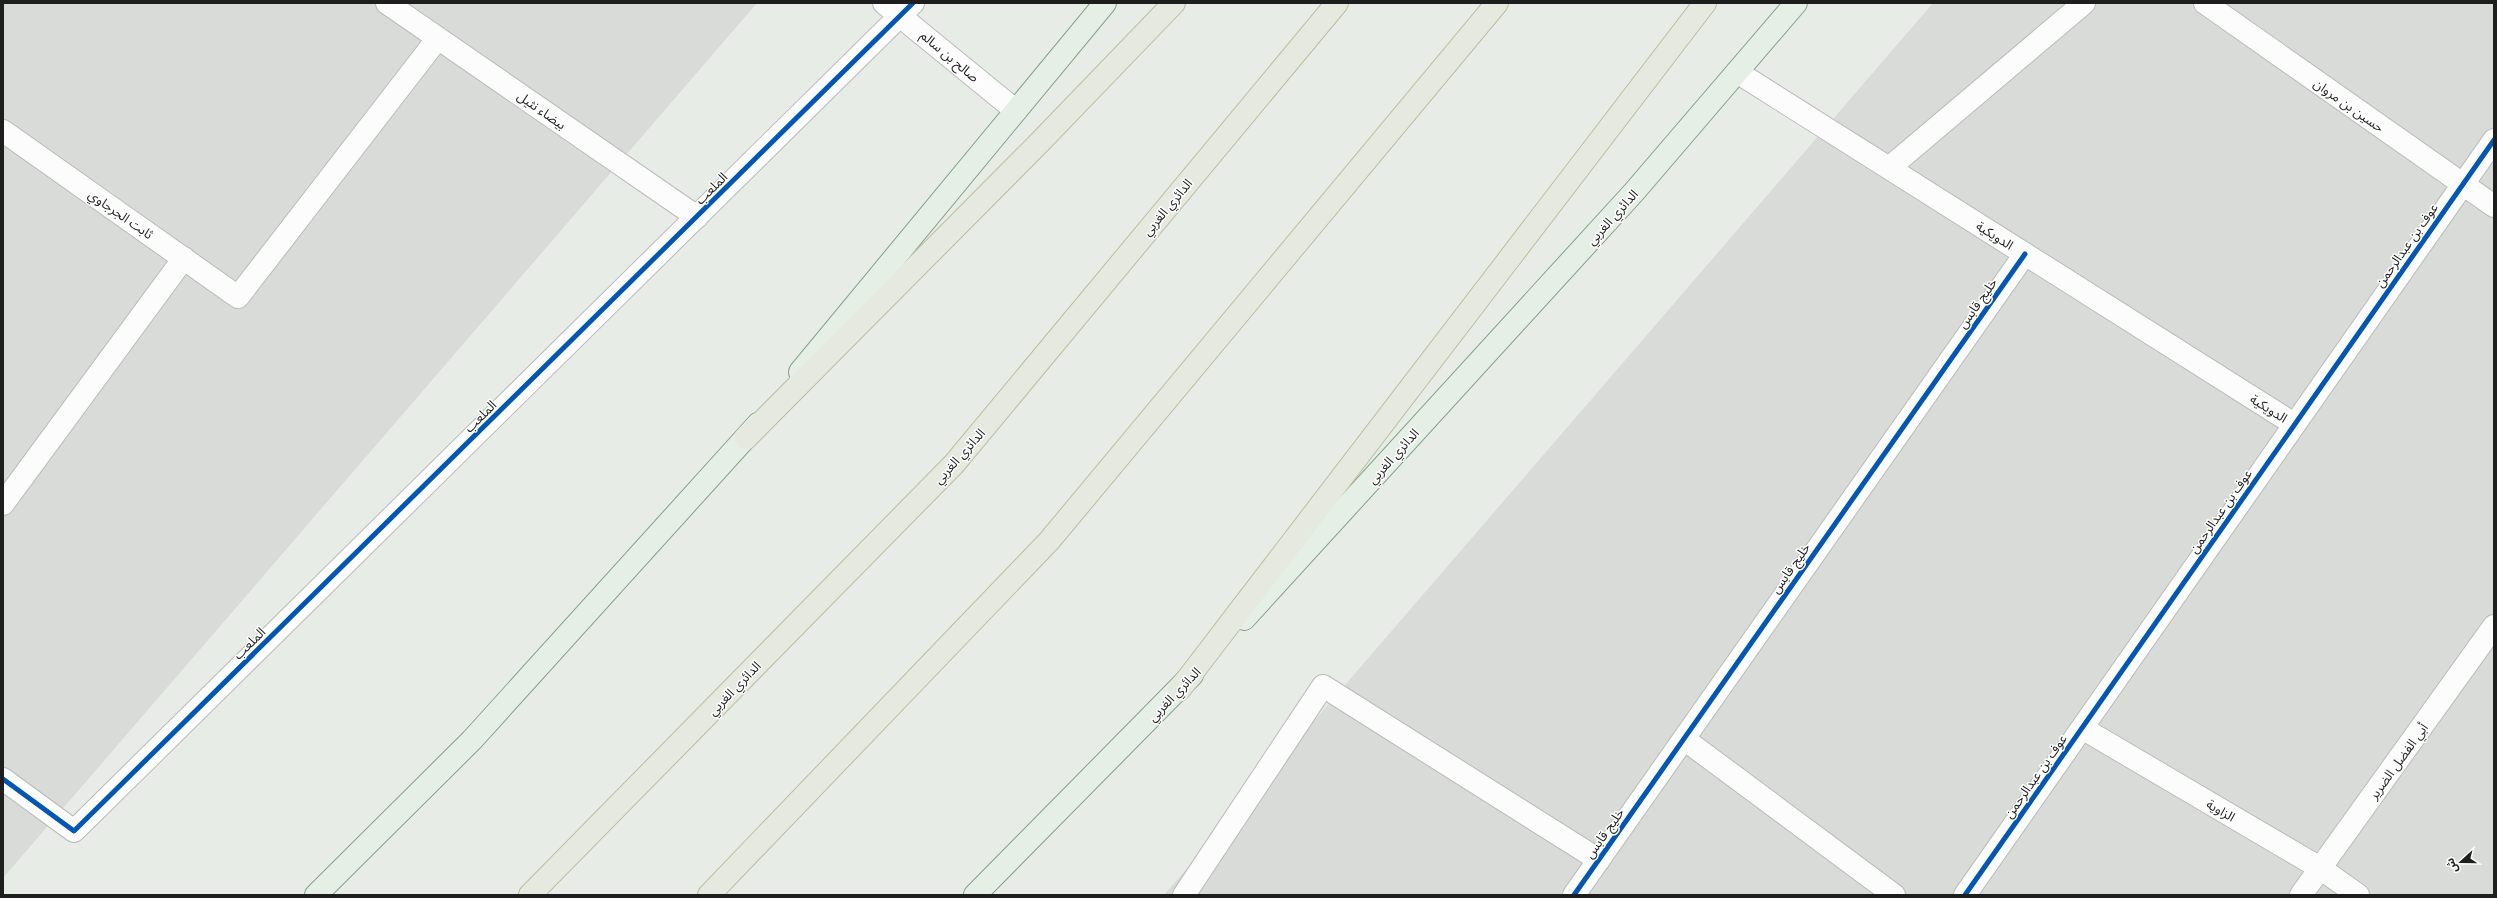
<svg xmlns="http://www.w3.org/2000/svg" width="2497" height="898" font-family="'Golos Text','Noto Sans Arabic',sans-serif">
	<rect width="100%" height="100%" fill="#e7ece7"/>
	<!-- residential -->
	<path fill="#d9dbd8" d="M3 3H757L3 878Z
		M1933 3H2494V895H1164Z"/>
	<!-- parking -->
	<path fill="#d9dbd9" d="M2494 722V895H2438L2393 863Z"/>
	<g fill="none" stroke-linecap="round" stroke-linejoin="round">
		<!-- minor casing -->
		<g stroke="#babcba" stroke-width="24">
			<path id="minor" d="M387 3 697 217
				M884 3 1015 110
				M2205 3 2494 206
				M1737 72 2294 424
				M3 131 238 297 438 38
				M1889 168 2084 3
				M3 504 184 258
				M2082 728 2320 868 2358 895
				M1684 739 1894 895
				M3 779 74 831 913 3
				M1184 895 1323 686 1599 860
				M1574 895 2025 254
				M1965 895 2494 140
				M2301 895 2494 626"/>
		</g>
		<!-- major casing -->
		<g stroke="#86a088" stroke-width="24">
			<path id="major" d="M800 372 1105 3
				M1244 619 1634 192 1796 3
				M316 895 472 740 758 424
				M975 895 1192 675"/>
		</g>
		<!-- highway casing -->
		<g stroke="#babea0" stroke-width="24">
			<path id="highway" d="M746 438 1040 142 1174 3
				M1179 690 1705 3
				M530 895 954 464 1337 3
				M709 895 1049 541 1497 3"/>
		</g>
		<!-- minor -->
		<use href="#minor" stroke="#fbfcfb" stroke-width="22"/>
		<!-- major -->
		<use href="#major" stroke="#e6efe6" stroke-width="22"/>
		<!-- highway -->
		<use href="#highway" stroke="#e6e9df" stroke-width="22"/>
		<!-- cycleway casing -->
		<g stroke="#fff" stroke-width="8">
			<path id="cycleway" d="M3 779 74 831 913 3
				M1574 895 2025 254
				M1965 895 2494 140"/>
		</g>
		<!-- cycleway -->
		<use href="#cycleway" stroke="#0057b8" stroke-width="5"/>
	</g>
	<g text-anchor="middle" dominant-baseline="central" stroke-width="3" stroke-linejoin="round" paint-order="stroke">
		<!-- street labels -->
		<g font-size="13" fill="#1e1e1e" stroke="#fff">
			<text transform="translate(950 56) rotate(40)">صالح بن سالم</text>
			<text transform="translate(2349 105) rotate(35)">حسين بن مروان</text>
			<text transform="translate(542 110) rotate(35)">بيضاء نثيل</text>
			<text transform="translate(711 188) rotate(-45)">الملعب</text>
			<text transform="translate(1167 207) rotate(-50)">الدائري الغربي</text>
			<text transform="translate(121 214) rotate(35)">ثابت الجرجاوي</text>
			<text transform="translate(1612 217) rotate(-48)">الدائري الغربي</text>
			<text transform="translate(1995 235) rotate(32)">الدويكية</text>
			<text transform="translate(2406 245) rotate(-55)">عوف بن عبدالرحمن</text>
			<text transform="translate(1977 303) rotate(-55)">خليج قابس</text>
			<text transform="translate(2269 408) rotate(32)">الدويكية</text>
			<text transform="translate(480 416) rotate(-45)">الملعب</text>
			<text transform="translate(959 456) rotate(-48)">الدائري الغربي</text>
			<text transform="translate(1393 456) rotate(-48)">الدائري الغربي</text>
			<text transform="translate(2220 511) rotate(-55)">عوف بن عبدالرحمن</text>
			<text transform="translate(1790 568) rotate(-55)">خليج قابس</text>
			<text transform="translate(249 643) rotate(-45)">الملعب</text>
			<text transform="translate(734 688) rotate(-46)">الدائري الغربي</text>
			<text transform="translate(1174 694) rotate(-46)">الدائري الغربي</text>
			<text transform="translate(2398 761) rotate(-54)">أبي الفضل الضرير</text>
			<text transform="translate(2035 776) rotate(-55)">عوف بن عبدالرحمن</text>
			<text transform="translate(2221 810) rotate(30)">الزاوية</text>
			<text transform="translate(1604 833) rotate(-55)">خليج قابس</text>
		</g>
	</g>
	<!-- border -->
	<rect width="2497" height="898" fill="none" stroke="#1e1e1e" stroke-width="8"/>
	<!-- north arrow -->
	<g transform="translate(2461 862) rotate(249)" stroke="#ffffff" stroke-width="3" paint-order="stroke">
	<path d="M0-3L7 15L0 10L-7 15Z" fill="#1e1e1e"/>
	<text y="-6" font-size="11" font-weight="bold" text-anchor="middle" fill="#1e1e1e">ش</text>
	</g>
</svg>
